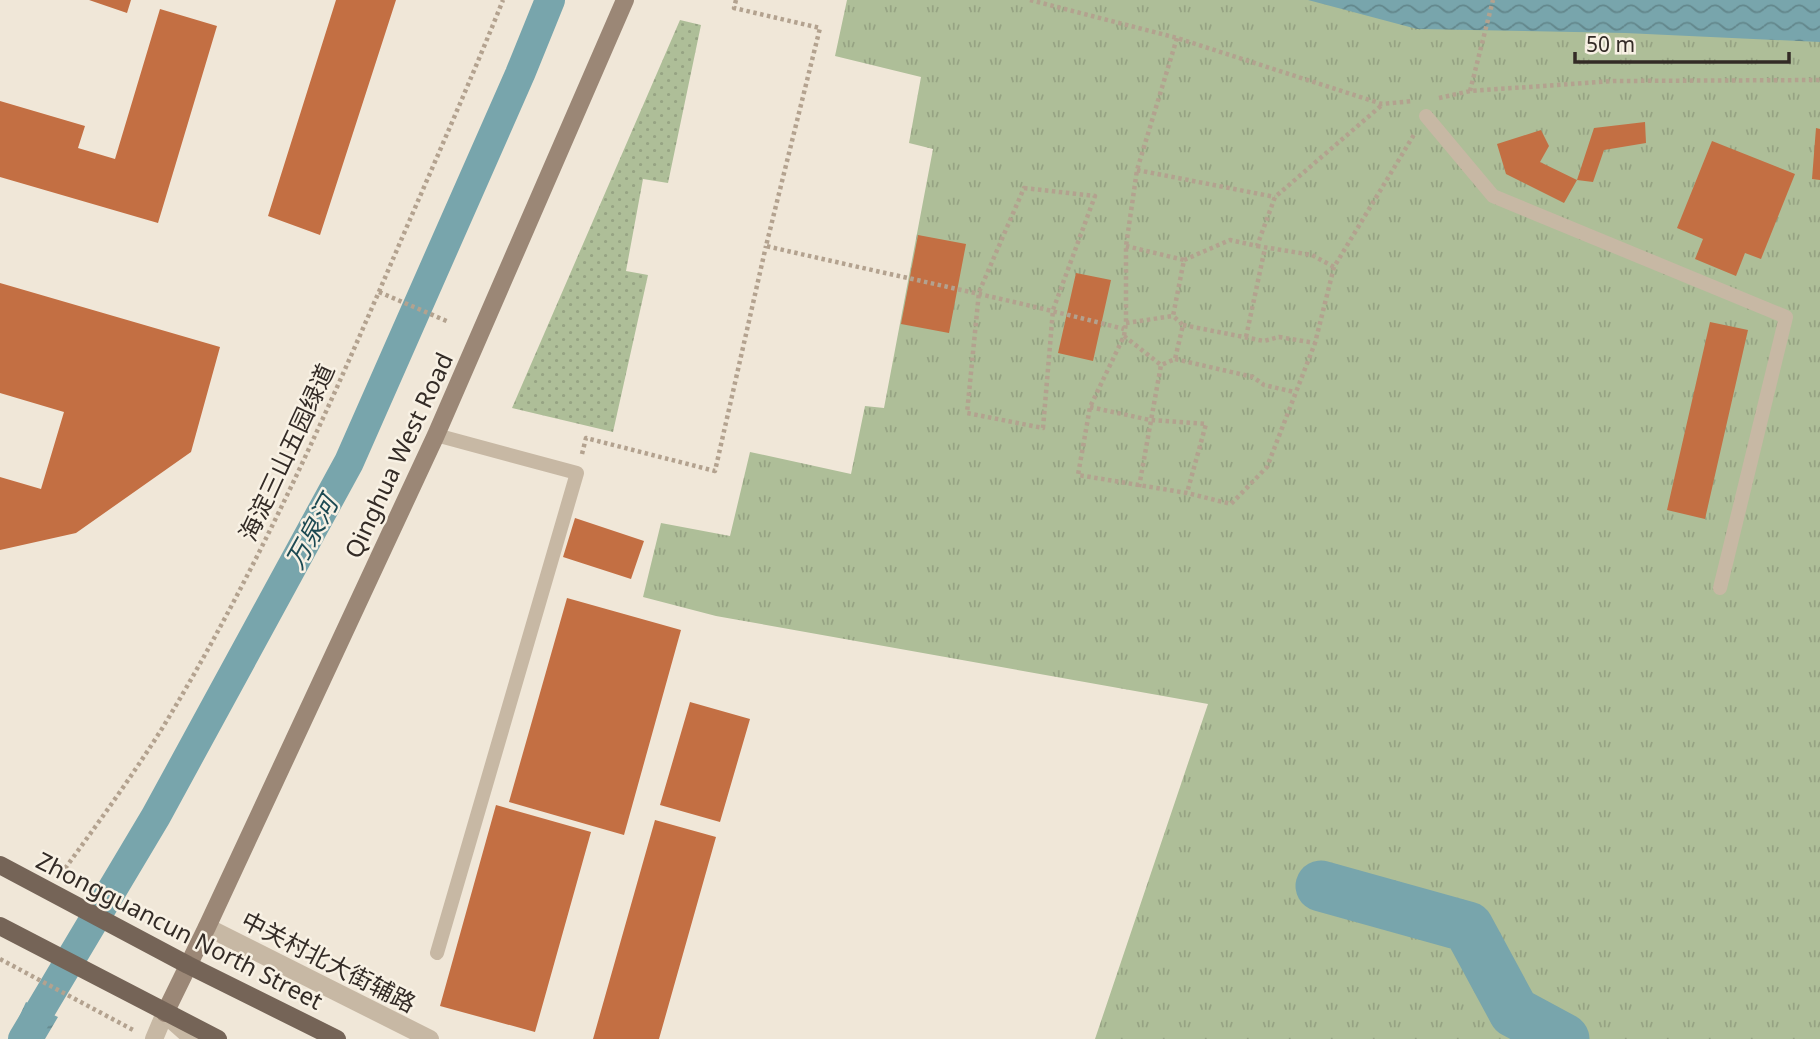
<svg xmlns="http://www.w3.org/2000/svg" width="1820" height="1039" font-family="'Noto Sans','Noto Sans SC',sans-serif">
	<defs>
		<pattern id="grass-dots" width="8" height="8" patternUnits="userSpaceOnUse" patternTransform="scale(1.75)"><rect width="8" height="8" fill="#aebe98"/><path d="M2 2h.1M6 6h.1" fill="none" stroke="#96a383" stroke-width="1.8" stroke-linecap="round"/></pattern>
		<pattern id="park-tufts" width="24" height="20" patternUnits="userSpaceOnUse" patternTransform="scale(1.75)"><rect width="24" height="20" fill="#aebe98"/><path d="M3 7l-1-3M5 7V3M7 7l1-3M15 17l-1-3M17 17v-4M19 17l1-3" fill="none" stroke="#96a383"/></pattern>
		<pattern id="water-waves" width="16" height="10" patternUnits="userSpaceOnUse" patternTransform="scale(1.75)"><rect width="16" height="10" fill="#78a5ac"/><path d="M0 5q4-4 8 0t8 0" fill="none" stroke="#63878c"/></pattern>
	</defs>
	<rect width="100%" height="100%" fill="#f0e7d8"/>
	<!-- grass -->
	<path fill="url(#grass-dots)" d="M680 20 701 25 668 183 643 179 626 271 648 275 613 432 512 408Z"/>
	<!-- park -->
	<path fill="url(#park-tufts)" d="M847 0H1820V1039H1095L1208 704 716 616 643 597 661 523 730 536 750 452 851 474 865 406 884 408 933 149 909 143 921 77 835 56Z"/>
	<!-- water -->
	<path fill="url(#water-waves)" d="M1308 0H1820V42L1625 33 1417 29Z
		M26 1002 58 1017 45 1039H9Z"/>
	<g fill="none" stroke-linecap="round" stroke-linejoin="round">
		<!-- canal -->
		<path stroke="#78a5ac" stroke-width="30" d="M23 1039 156 816 349 462 520 74 550 0"/>
		<!-- river -->
		<path stroke="#78a5ac" stroke-width="51" d="M1321 886 1468 927 1514 1012 1564 1039"/>
	</g>
	<!-- building -->
	<path fill="#c36f43" d="M89 0H131L127 13Z
		M336 0H396L320 235 268 216Z
		M160 9 217 26 158 223 0 177V101L85 126 78 148 115 159Z
		M1645 122 1646 143 1604 150 1593 182 1577 180 1594 128Z
		M1816 128 1820 129V180L1812 179Z
		M1541 130 1549 146 1540 162 1577 180 1564 203 1506 174 1497 144Z
		M1712 141 1795 174 1761 259 1745 253 1736 276 1695 259 1703 239 1677 228Z
		M918 235 966 244 949 333 901 324Z
		M1076 273 1111 280 1093 361 1058 353Z
		M0 283 220 347 191 452 76 533 0 550V477L41 489 64 412 0 393Z
		M1710 322 1748 330 1705 519 1667 510Z
		M575 518 644 541 631 579 563 557Z
		M567 598 681 630 624 835 509 802Z
		M690 702 750 719 720 822 660 805Z
		M496 805 591 832 535 1032 440 1006Z
		M655 820 716 837 659 1039H593Z"/>
	<g fill="none" stroke-linecap="round" stroke-linejoin="round">
		<!-- path -->
		<path stroke="#b3a28f" stroke-width="4.5" stroke-dasharray="3.5 3.5" stroke-linecap="butt" d="M736 0 734 8 820 28 766 246C886 274 1005 298 1124 329
			M1030 0 1177 38 1382 104 1413 101
			M1177 38 1137 170 1126 246V323L1124 336 1090 407 1078 475 1187 493 1231 504 1267 467 1315 343 1334 267 1415 133
			M1470 91 1493 0
			M1439 98 1470 91 1614 81 1820 80
			M1137 170 1275 197
			M1024 188 1095 196 1053 310 1043 428 967 413 979 292Z
			M1257 246 1312 255 1334 267
			M1184 260 1230 240 1257 246 1275 197 1382 105
			M1126 323 1173 316
			M1183 325 1264 341 1279 337 1315 343
			M1124 336 1161 365 1175 359 1183 325 1173 316 1184 260 1126 246
			M1246 337 1265 248
			M1175 359 1253 377 1264 385 1294 392
			M1090 407 1150 420 1206 424 1187 493
			M582 454 586 438 715 471 766 246
			M1139 487 1161 365
			M61 874C96 826 131 778 163 727 257 572 331 404 402 238 436 159 471 80 503 0
			M0 959 135 1031"/>
		<!-- service -->
		<path stroke="#c7b8a4" stroke-width="14" d="M1426 116 1493 196 1786 317 1720 588
			M436 435 577 473 437 953"/>
		<!-- minor -->
		<path stroke="#c7b8a4" stroke-width="18" d="M154 1039 165 1013"/>
		<!-- tertiary -->
		<path stroke="#c7b8a4" stroke-width="18" d="M207 927 430 1039
			M167 1016 193 1039"/>
		<!-- secondary -->
		<path stroke="#9b8776" stroke-width="18" d="M165 1013 207 927 436 435 625 0"/>
		<!-- primary -->
		<path stroke="#756457" stroke-width="18" d="M0 865 188 965 337 1039
			M0 926 218 1039"/>
		<!-- path-bridge -->
		<path stroke="#b3a28f" stroke-width="4.5" stroke-dasharray="3.5 3.5" stroke-linecap="butt" d="M379 292 449 322"/>
	</g>
	<g text-anchor="middle" dominant-baseline="central" stroke-width="5" stroke-linejoin="round" paint-order="stroke">
		<!-- street labels -->
		<g font-size="24" fill="#332b26" stroke="#f8f1e4">
			<text transform="translate(286 452) rotate(-65)">海淀三山五园绿道</text>
			<text transform="translate(398 455) rotate(-65)">Qinghua West Road</text>
			<text transform="translate(180 930) rotate(27)">Zhongguancun North Street</text>
			<text transform="translate(329 961) rotate(27)">中关村北大街辅路</text>
		</g>
		<!-- water labels -->
		<g font-size="26" font-style="italic" fill="#1d4a53" stroke="#f8f1e4">
			<text transform="translate(311 532) rotate(-61)">万泉河</text>
		</g>
	</g>
	<!-- scale -->
	<path d="M1575 52v10h214v-10" fill="none" stroke="#332b26" stroke-width="3.5"/>
	<text x="1586" y="52" font-size="21" fill="#332b26" stroke="#f8f1e4" stroke-width="5" paint-order="stroke">50 m</text>
</svg>
